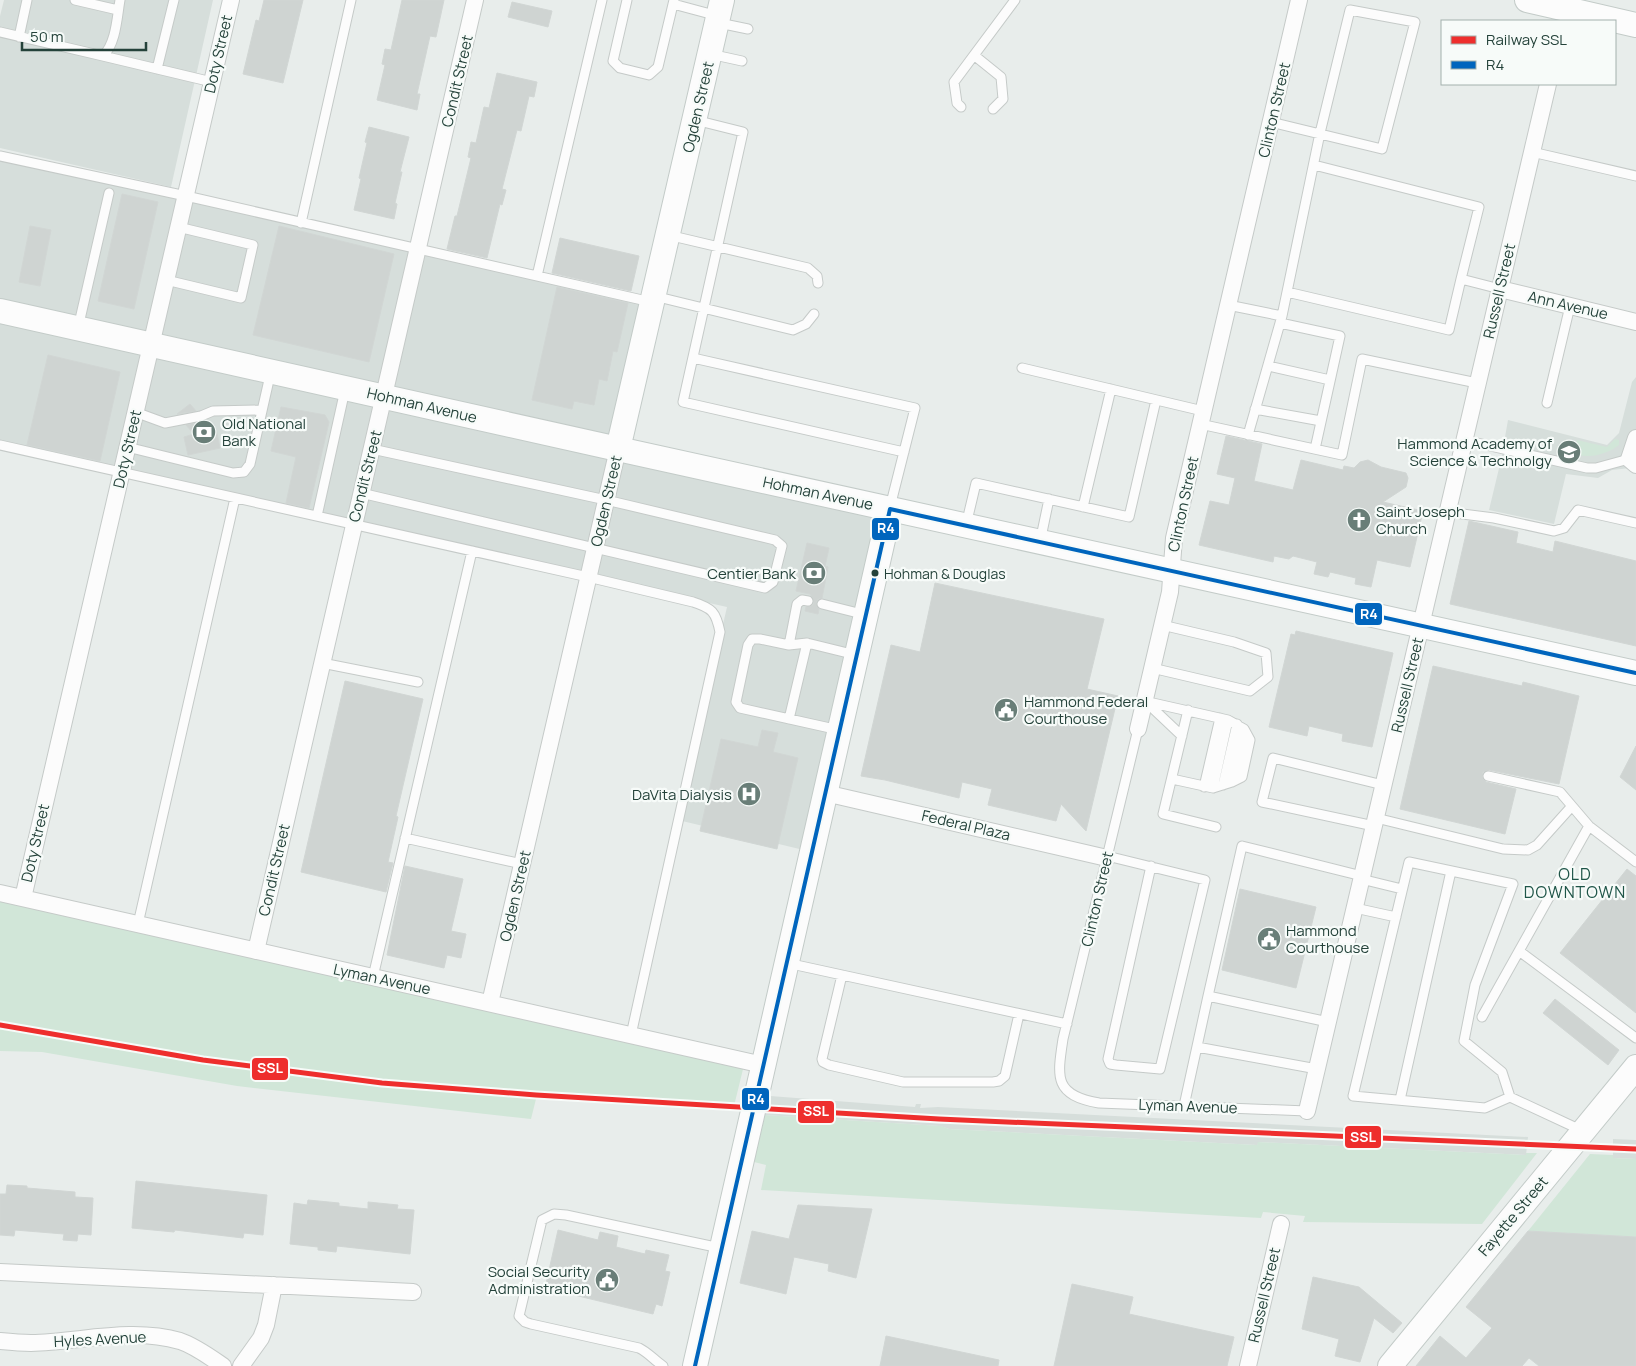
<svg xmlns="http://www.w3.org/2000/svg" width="1636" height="1366" font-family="Manrope,sans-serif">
	<rect width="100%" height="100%" fill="#e8edeb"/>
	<!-- built -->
	<path fill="#d6dedb" d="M4 0H213L171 187 0 148V16Z
		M0 152 652 303 618 449 890 509 812 852 678 820 727 607 0 445Z
		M1636 377V473L1630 468 1612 470 1598 478 1566 474 1554 524 1489 510 1501 460 1508 420 1607 445 1619 433 1632 382Z
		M770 1096 915 1107 916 1104H921L920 1108 938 1107 1528 1137 1526 1155 1259 1142 1257 1145 949 1129 940 1126 765 1115Z
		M1613 1139 1636 1140V1159L1613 1158Z"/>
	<!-- green -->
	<path fill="#d1e6d8" d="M1615 439 1619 440V445C1607 454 1593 458 1578 455L1575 450 1577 440 1607 447Z
		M0 895 745 1061 734 1106 537 1095 531 1119 237 1086 42 1052 0 1051Z
		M765 1115 941 1126 949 1129 1257 1145 1258 1142 1526 1155V1153H1537L1482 1224 1303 1222 1305 1216 1263 1212 1261 1218 761 1190 766 1165 754 1162Z
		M1590 1154 1613 1155V1158L1636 1159V1237L1528 1231Z"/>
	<!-- building -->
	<path fill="#cfd4d2" stroke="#d1d6d4" d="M264 0H303L283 83 243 74 256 20 259 21Z
		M402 0H444L436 37 430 36 417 94H420L417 110 377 100 385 65 382 64 385 49 391 50Z
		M512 2 552 11 548 27 508 17Z
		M497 73 537 82 534 97 529 96 521 131 517 130 502 189 506 190 502 205 500 204 487 258 447 249 455 216H457L471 158 468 157 471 142 476 143 484 107 489 108Z
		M369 127 409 137 400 172H402L395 203 397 204 394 219 354 210 361 179 359 178 367 143 365 142Z
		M122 194 158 202 134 309 98 301Z
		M30 226 51 230 40 286 19 282Z
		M279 226 394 254 369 362 253 335Z
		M560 238 639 256 631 291 552 273Z
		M557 287 628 303 617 352 613 351 607 381 599 379 594 405 574 401 572 409 532 400Z
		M48 355 120 372 100 461 27 445Z
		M190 404 196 411 177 414Z
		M281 407 325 415 329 422 309 508 286 503 296 457 271 451Z
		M204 421 210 428 216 429 220 448 188 455 184 437 194 434 186 425Z
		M1226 436 1262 444 1254 481 1293 490 1301 460 1343 470 1344 466 1354 468 1360 462 1368 460 1381 467 1406 473 1408 478 1406 487 1383 502 1423 511 1410 567 1377 560 1371 587 1355 584 1356 578 1330 572 1328 577 1314 574 1317 562 1293 556 1289 559 1274 556 1273 562 1199 545 1210 501 1229 505 1235 478 1217 474Z
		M1469 521 1518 532 1516 543 1553 552 1555 541 1636 561V646L1450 604Z
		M807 543 829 548 825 566 828 567 822 598 818 599 816 603 819 609 818 614 805 611 806 607 813 605 814 602 812 597 810 594 796 591Z
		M935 583 1104 619 1087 689 1118 696 1086 831 1061 804 1056 821 988 805 992 789 962 782 959 798 885 780 861 776 891 645 920 652Z
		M1296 631 1393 653 1372 747 1342 741 1343 734 1309 726 1307 736 1269 727 1291 634 1295 635Z
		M1433 666 1522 686 1523 682 1579 696 1559 784 1489 770 1483 772 1482 777 1486 782 1516 789 1505 834 1400 809Z
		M345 681 423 699 396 816 398 817 388 862 393 863 386 892 301 872Z
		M762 730 778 733 773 752 798 758 777 849 700 831 721 739 758 747Z
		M1636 746V790L1620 777Z
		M405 866 463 879 451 931 466 934 461 958 447 955 444 968 387 955Z
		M1627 869 1636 876V1013L1560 953Z
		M1240 889 1316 907 1296 988 1222 970Z
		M1555 999 1619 1050 1608 1065 1543 1013Z
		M136 1181 267 1195 263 1235 244 1233 243 1238 175 1230 174 1232 132 1228Z
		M7 1185 27 1186V1188L75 1192V1197L93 1198 91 1235 78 1234 77 1241 63 1240 64 1234 15 1230 14 1236 0 1235V1194H6Z
		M308 1200 339 1203V1206L368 1209V1202L398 1205 397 1209 414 1210 410 1254 337 1246 336 1252 318 1250V1247L290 1244 294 1203 307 1205Z
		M798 1205 872 1209 856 1278 828 1271 829 1264 794 1257 786 1294 740 1283 752 1231 789 1239Z
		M558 1230 598 1240 600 1232 618 1236 616 1247 645 1254 646 1250 669 1255 665 1271 670 1272 662 1306 656 1304 653 1314 545 1288Z
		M1528 1231 1636 1237V1366H1539L1529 1358 1522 1366H1416L1440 1336 1466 1358 1492 1328 1466 1307Z
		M1313 1277 1359 1287 1402 1323 1393 1333 1374 1318 1360 1362 1335 1356 1339 1339 1302 1329Z
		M1072 1284 1133 1297 1129 1314 1234 1337 1227 1366H1054Z
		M886 1336 999 1360 998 1366H880Z"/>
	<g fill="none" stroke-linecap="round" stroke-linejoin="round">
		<!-- lane casing -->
		<g stroke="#c5cac8" stroke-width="11">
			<path id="lane" d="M75 0 118 10
				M627 0 613 61 620 68 649 75 658 67 674 0
				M673 4 718 16
				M719 23 748 29
				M0 32 103 56C116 44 117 17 120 0
				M19 37 27 0
				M710 54 742 61
				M103 56 212 82
				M975 56 1001 77 1003 99 993 109
				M157 69 174 0
				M961 107 957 103 954 82 1015 0
				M695 120 743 132 683 402 904 452
				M1532 152 1636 176
				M0 156 186 196 651 302
				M1314 165 1479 207 1461 279 1500 289
				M301 223 351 0
				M668 235 808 268 817 276 818 283
				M537 276 602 0
				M166 280 241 298 253 245 178 227
				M1287 292 1449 330 1461 279
				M654 296 793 330 806 324 814 314
				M1228 305 1282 316
				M1280 323 1340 336 1315 449
				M78 328 109 193
				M693 358 915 408 890 507
				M1268 366 1330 380
				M1022 368 1203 411
				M1547 403 1570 306
				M1255 409 1321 421
				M135 412 165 423 201 416 213 411 262 410
				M1200 424 1342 455 1362 359 1477 383
				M1248 435 1282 316 1320 133 1350 10 1415 22 1382 149 1271 122
				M1464 440 1587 468H1596L1629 459
				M0 445 588 577 693 602C712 608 716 612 720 632L631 1035
				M127 447 233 473 244 472 250 464 271 371
				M361 493 765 588 773 582 782 546 775 540 606 500 372 449
				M1083 507 1111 389
				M1447 512 1494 518 1554 531 1564 528 1578 510 1636 523
				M317 516 345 390
				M966 525 976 483 1129 517 1156 400
				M1040 542 1049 499
				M822 604 866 615
				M789 645 797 604 802 600 808 601
				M322 663 418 682
				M1152 668 1250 691 1268 677 1266 653 1234 642 1162 625
				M1144 701 1228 720 1244 729 1250 740 1242 777 1232 782 1213 788 1172 779
				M1145 701 1182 736
				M1188 710 1163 814 1216 827
				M789 719 807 643
				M1138 729 1063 1039C1057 1078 1054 1095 1099 1103L1307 1111
				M839 730 740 708 736 702 748 645 752 639H760L789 645 807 643 856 655
				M1488 776 1560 792 1589 826 1636 862
				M1232 782 1244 729
				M1223 785 1237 724
				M1204 787 1220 718
				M1213 788 1228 720
				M1376 818 1503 849 1528 850 1537 845 1572 806
				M1374 826 1262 802 1273 758 1383 785
				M405 838 522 864
				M1107 856 1205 880 1160 1069 1116 1065 1110 1064 1108 1059 1151 866
				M1361 879 1402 889
				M1355 908 1396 917
				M138 924 235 498
				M1519 951 1636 1038
				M787 963 1067 1024
				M842 975 822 1059 823 1062 829 1065 903 1082H993L999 1081 1005 1076 1019 1014
				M373 977 472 551
				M1208 996 1242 846 1362 876
				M1482 1017 1589 826
				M1197 1047 1317 1069
				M1510 1097 1502 1072 1464 1041 1475 985 1513 884 1409 862 1353 1096 1485 1108 1510 1097 1583 1131
				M1400 1100 1451 871
				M1184 1106 1208 996 1328 1022
				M663 1366C654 1360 649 1353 639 1348L531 1324 525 1322 519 1316 542 1220 554 1214 566 1215 720 1248"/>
		</g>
		<!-- street casing -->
		<g stroke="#c5cac8" stroke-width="18">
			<path id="street" d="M1500 289 1636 322
				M1636 438 1629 459 1636 465
				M1138 729 1170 592 1174 538 1299 0
				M825 793 1107 858
				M0 893 763 1065
				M23 898 231 0
				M256 951 475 0
				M490 1003 618 449
				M1307 1111 1548 84
				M0 1272 413 1292
				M0 1341C10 1342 21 1343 31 1343 80 1342 131 1327 180 1341 195 1346 210 1357 223 1366
				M241 1366 261 1338 266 1325 274 1285
				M1248 1366 1281 1224"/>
		</g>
		<!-- secondary casing -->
		<g stroke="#c3cbc8" stroke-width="26">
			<path id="secondary" d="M1527 0 1636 25
				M0 311 618 449 1636 673
				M618 449 722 0
				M695 1366 890 509
				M1390 1366 1636 1067"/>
		</g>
		<!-- lane -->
		<use href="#lane" stroke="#fcfcfc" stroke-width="9"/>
		<!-- street -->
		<use href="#street" stroke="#fcfcfc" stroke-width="16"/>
		<!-- secondary -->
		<use href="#secondary" stroke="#fcfcfc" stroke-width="24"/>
		<!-- bus-1 casing -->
		<g stroke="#f7fbf9" stroke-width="8">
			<path id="bus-1" d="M695 1366 890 509 1636 673"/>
		</g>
		<!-- bus-1 -->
		<use href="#bus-1" stroke="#0065bd" stroke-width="4"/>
		<!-- rail-1 casing -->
		<g stroke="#f7fbf9" stroke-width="9">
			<path id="rail-1" d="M0 1025 203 1060 382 1083 536 1095 939 1119 1636 1149"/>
		</g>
		<!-- rail-1 -->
		<use href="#rail-1" stroke="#ee2e2d" stroke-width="5"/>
	</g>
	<!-- icons -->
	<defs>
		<g id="bank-disc" transform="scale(1.25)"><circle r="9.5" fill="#697e78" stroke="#f7fbf9"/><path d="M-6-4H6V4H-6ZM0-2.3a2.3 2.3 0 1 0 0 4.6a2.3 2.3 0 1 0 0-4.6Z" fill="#fff"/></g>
		<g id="school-disc" transform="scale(1.25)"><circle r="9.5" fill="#697e78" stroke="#f7fbf9"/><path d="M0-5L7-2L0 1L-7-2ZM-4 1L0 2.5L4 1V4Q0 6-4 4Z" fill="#fff"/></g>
		<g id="church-disc" transform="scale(1.25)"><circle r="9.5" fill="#697e78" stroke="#f7fbf9"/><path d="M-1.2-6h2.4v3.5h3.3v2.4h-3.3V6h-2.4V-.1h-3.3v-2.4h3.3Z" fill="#fff"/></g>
		<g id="civic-disc" transform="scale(1.25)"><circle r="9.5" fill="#697e78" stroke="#f7fbf9"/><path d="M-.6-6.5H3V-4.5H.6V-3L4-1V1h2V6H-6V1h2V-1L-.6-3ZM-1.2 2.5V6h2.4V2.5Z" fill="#fff"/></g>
		<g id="hospital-disc" transform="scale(1.25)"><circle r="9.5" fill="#697e78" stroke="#f7fbf9"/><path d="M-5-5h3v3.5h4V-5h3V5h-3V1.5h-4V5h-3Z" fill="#fff"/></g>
	</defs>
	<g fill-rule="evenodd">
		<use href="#bank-disc" x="204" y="432"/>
		<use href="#school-disc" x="1569" y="452"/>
		<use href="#church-disc" x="1359" y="520"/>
		<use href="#bank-disc" x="814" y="573"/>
		<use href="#civic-disc" x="1006" y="710"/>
		<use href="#hospital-disc" x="749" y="794"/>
		<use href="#civic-disc" x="1269" y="939"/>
		<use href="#civic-disc" x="607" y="1280"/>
	</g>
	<!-- markers -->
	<circle fill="#24423a" stroke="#f7fbf9" stroke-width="2" cx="875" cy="573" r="4.5"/>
	<g text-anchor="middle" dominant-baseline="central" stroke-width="4.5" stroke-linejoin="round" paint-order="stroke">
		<!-- bus labels -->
		<g font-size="14" fill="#24423a" stroke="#f7fbf9" text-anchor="start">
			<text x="884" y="573">Hohman &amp; Douglas</text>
		</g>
		<!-- street labels -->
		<g font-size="15" fill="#24423a" stroke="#f7fbf9">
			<text transform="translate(218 54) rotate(-77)">Doty Street</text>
			<text transform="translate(457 81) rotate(-77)">Condit Street</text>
			<text transform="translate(698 107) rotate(-77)">Ogden Street</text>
			<text transform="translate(1274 110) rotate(-77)">Clinton Street</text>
			<text transform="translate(1499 291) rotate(-77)">Russell Street</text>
			<text transform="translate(1568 305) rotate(13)">Ann Avenue</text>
			<text transform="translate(422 405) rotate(13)">Hohman Avenue</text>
			<text transform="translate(127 449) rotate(-77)">Doty Street</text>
			<text transform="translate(365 476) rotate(-76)">Condit Street</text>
			<text transform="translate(818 493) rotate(12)">Hohman Avenue</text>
			<text transform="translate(606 501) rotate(-77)">Ogden Street</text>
			<text transform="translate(1183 504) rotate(-78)">Clinton Street</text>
			<text transform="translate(1407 685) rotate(-77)">Russell Street</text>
			<text transform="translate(966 825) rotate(13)">Federal Plaza</text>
			<text transform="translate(35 843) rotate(-77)">Doty Street</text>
			<text transform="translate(274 870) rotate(-77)">Condit Street</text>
			<text transform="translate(515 896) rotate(-77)">Ogden Street</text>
			<text transform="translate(1097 899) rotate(-77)">Clinton Street</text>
			<text transform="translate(382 979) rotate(12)">Lyman Avenue</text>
			<text transform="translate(1188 1106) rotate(2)">Lyman Avenue</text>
			<text transform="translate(1513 1216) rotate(-50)">Fayette Street</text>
			<text transform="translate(1264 1295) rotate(-77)">Russell Street</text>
			<text transform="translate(100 1339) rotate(-3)">Hyles Avenue</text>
		</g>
		<!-- poi labels -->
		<g font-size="15" fill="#24423a" stroke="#f7fbf9" text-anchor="start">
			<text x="222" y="423">Old National<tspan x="222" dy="17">Bank</tspan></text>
			<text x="1552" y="443" text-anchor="end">Hammond Academy of<tspan x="1552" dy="17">Science &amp; Technolgy</tspan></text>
			<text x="1376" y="511">Saint Joseph<tspan x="1376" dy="17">Church</tspan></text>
			<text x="796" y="573" text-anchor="end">Centier Bank</text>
			<text x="1024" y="701">Hammond Federal<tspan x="1024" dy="17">Courthouse</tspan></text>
			<text x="732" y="794" text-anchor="end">DaVita Dialysis</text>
			<text x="1286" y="930">Hammond<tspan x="1286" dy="17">Courthouse</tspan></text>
			<text x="590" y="1271" text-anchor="end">Social Security<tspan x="590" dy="17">Administration</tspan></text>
		</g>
		<!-- neighbourhood labels -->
		<g font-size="16" letter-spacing="1" fill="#1f5548" stroke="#f7fbf9">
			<text x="1575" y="874">OLD<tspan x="1575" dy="18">DOWNTOWN</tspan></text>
		</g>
	</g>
	<g stroke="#f7fbf9" stroke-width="2">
		<rect x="871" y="517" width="29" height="24" rx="5" fill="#0065bd"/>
		<rect x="1354" y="602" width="29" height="24" rx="5" fill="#0065bd"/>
		<rect x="251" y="1057" width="38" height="24" rx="5" fill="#ee2e2d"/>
		<rect x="741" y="1087" width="29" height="24" rx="5" fill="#0065bd"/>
		<rect x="797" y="1100" width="38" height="24" rx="5" fill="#ee2e2d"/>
		<rect x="1344" y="1125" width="38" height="24" rx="5" fill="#ee2e2d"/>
	</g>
	<g font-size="14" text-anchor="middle" font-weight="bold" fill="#fff">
		<text x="886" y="533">R4</text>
		<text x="1369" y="619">R4</text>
		<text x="270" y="1073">SSL</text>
		<text x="756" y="1104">R4</text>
		<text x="816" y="1116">SSL</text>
		<text x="1363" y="1142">SSL</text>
	</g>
	<!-- legend -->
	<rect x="1441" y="20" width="175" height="65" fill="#f7fbf9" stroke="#a3b1ad"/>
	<rect x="1451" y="36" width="25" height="8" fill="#ee2e2d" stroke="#a3b1ad"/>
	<text x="1486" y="45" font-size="15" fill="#24423a">Railway SSL</text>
	<rect x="1451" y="61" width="25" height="8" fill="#0065bd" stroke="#a3b1ad"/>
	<text x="1486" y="70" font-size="15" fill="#24423a">R4</text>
	<!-- scale -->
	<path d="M22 42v8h124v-8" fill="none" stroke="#24423a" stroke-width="2.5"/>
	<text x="30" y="42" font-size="15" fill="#24423a" stroke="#f7fbf9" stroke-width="4" paint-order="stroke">50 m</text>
</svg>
